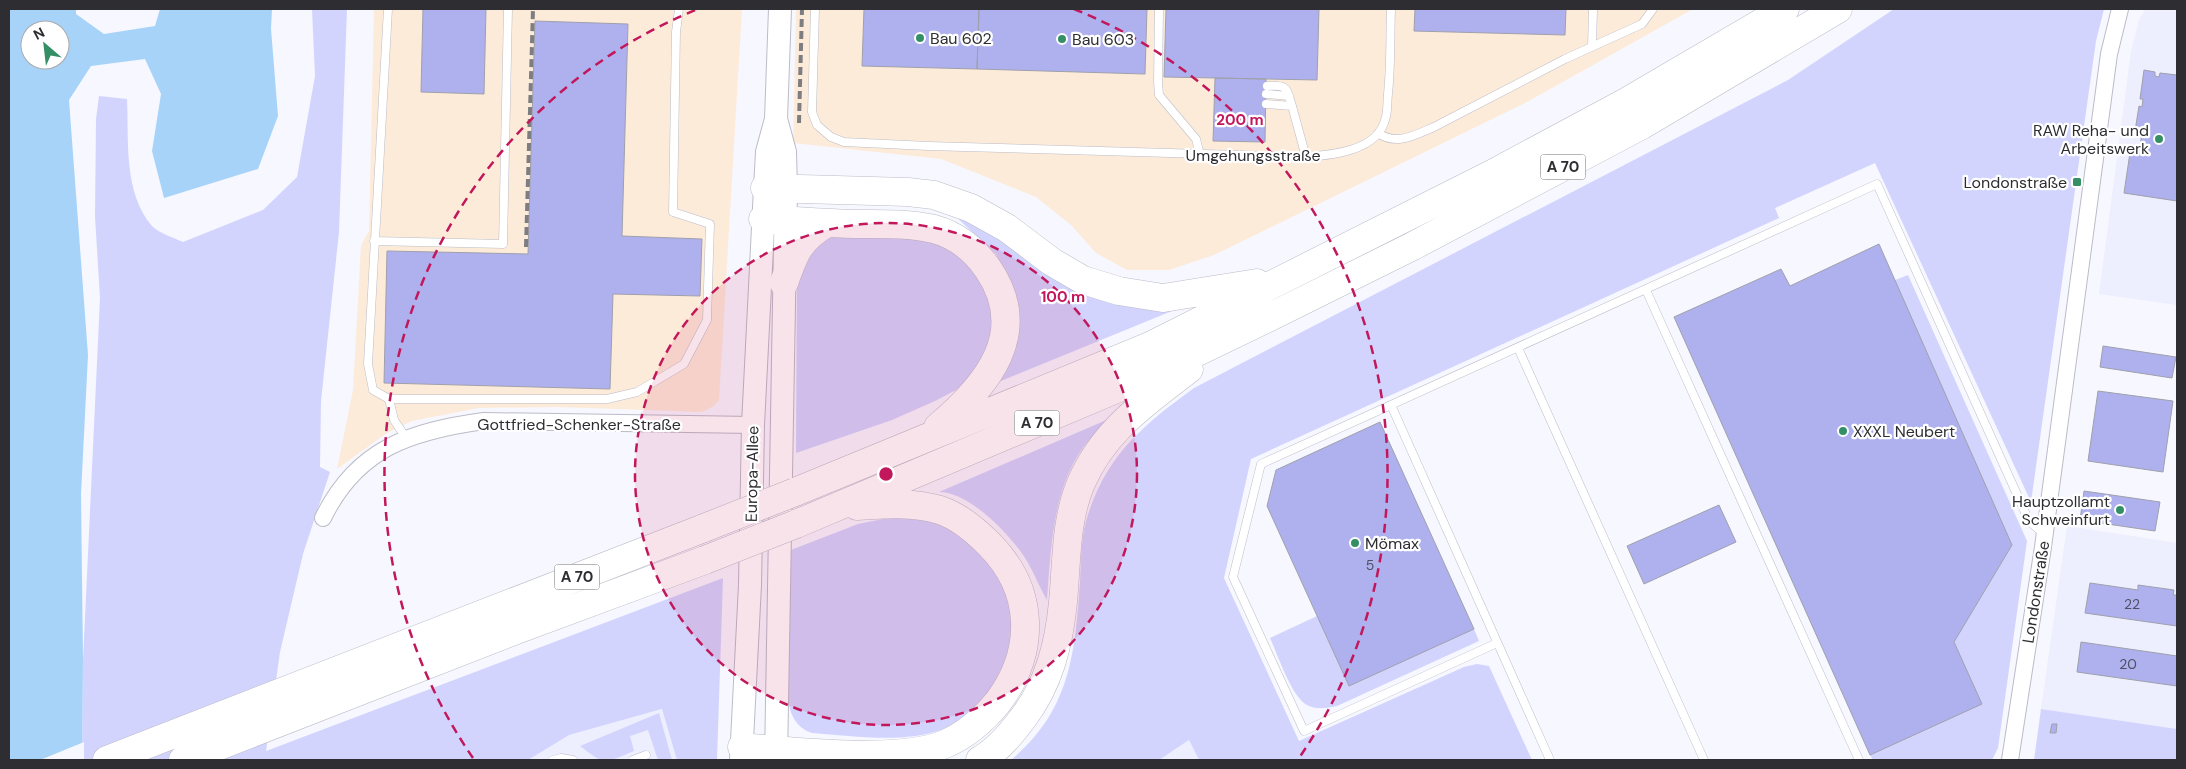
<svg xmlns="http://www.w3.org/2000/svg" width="2186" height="769" font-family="'DM Sans',sans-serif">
	<rect width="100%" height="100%" fill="#f7f7ff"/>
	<!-- built -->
	<path fill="#edeefe" d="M2145 9H2177V305L2099 294 2131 51 2139 20Z
		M2067 526 2177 543V729L2041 709Z
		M663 709 677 760H504L569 735Z
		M1189 740 1199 760H1159Z"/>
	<!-- industrial -->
	<path fill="#fdebda" d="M374 9H742L719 400 714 406 702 412 557 407 479 408 412 421 387 433 337 469 353 390 361 245 369 231Z
		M796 9H1693L1527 102 1214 255 1169 270H1127L1096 253 1071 225 1036 197 941 159 793 143Z"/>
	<!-- green -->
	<path fill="#d2d4fe" d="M312 9H347L339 232 321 401 320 467 330 472 303 554 280 652 266 751 723 578 717 760H677L662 709 569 735 528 760H82L83 660 100 298 95 217 96 119 99 96 127 99C129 140 123 192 152 226 159 233 174 238 183 242L263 210 297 177 315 76Z
		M1894 9H2104L2096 41 2031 502 1875 163 1775 208 1779 218 1251 459 1224 578 1299 741 1464 667 1477 664 1489 666 1532 760H1199L1189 740 1159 760H1011C1070 711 1075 654 1080 582 1081 563 1081 539 1086 521 1105 456 1142 426 1194 388L1788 80Z
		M954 215 994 233 1075 289 1106 302 1138 308 1172 311 991 385 1008 279 996 254Z
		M821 234 943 240 985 280 995 331 982 363 958 389 935 401 892 420 796 453 797 270Z
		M1908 275 2027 541 1998 748 1992 760H1873L1870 755 1982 704 1954 642 2012 545 1895 280Z
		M1118 415C1054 455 1052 532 1047 600 1038 585 1032 567 1021 552 1005 530 968 492 939 492Z
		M888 518C912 518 941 519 961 533 969 538 992 560 997 567 1002 574 1015 609 1015 617 1015 638 1005 675 992 693 983 706 959 723 944 729 903 744 855 736 812 733 790 726 788 704 786 684L791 550 858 524Z
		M1317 616 1349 686 1474 629 1479 641 1337 706C1328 708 1316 710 1307 705 1291 696 1278 655 1270 638Z
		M2041 709 2177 729V760H2034Z
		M659 713 672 760H658L648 730 630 736 634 751C605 763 605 766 580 746Z"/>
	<!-- water -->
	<path fill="#a7d3f9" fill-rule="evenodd" d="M9 9H76V14L104 34 155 26 160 9H272L271 29 278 116 258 169 164 198 152 151 161 94 145 59 91 66 69 100 88 355 81 494 83 660 82 760H9ZM30 30H60V60H30Z"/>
	<!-- pier -->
	<path fill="#f7f7ff" d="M84 742V760H40Z"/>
	<!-- building -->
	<path fill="#afb1ef" stroke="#9fa0ab" d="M423 9H486L484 94 421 92Z
		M864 9H979L977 69 862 66Z
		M979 9H1147L1145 74 977 69Z
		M1166 9H1319L1317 80 1164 77Z
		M1415 9H1566L1565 35 1414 31Z
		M535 21 628 24 622 236 702 239 700 296 613 294 610 389 384 383 387 251 528 254Z
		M2144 70 2155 72V76L2159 77 2160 73 2177 75V201L2124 193 2131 146 2140 147 2142 132 2135 131 2139 106 2142 107 2143 99H2140Z
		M1215 78 1266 79 1265 142 1213 141Z
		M1879 244 2012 545 1954 642 1982 704 1870 755 1674 317 1781 269 1790 286Z
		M2103 346 2176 357 2172 378 2100 367Z
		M2098 391 2173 401 2163 472 2088 461Z
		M1380 422 1474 629 1349 686 1267 506 1276 470Z
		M2084 491 2160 502 2155 531 2080 520Z
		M1719 505 1736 542 1644 584 1627 546Z
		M2090 583 2138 590V585L2174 590 2173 595H2177V626L2085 613Z
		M2081 642 2177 656V686L2077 672Z
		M2052 724H2057L2056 733H2050Z"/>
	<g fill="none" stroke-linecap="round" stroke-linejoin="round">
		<!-- lane casing -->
		<g stroke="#bbbcc7" stroke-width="9">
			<path id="lane" d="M388 9 368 364 373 390 389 399H607L637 392 684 364 707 320 710 224 673 212 676 32 679 9
				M815 9 812 112 817 125 831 137 844 142 928 146 1306 157C1332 155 1377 151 1385 120 1388 112 1387 102 1388 94 1391 65 1390 37 1391 9
				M1159 9 1158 82 1159 95 1196 139 1200 155
				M1592 47 1593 9
				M1267 86C1288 85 1286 87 1292 106
				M1266 94 1289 96
				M1266 104 1292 106 1306 157
				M1378 133C1396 146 1415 135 1434 127L1565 59 1642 24 1653 9
				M374 241 503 244 508 9
				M1646 290 1859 760
				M1518 348 1704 760
				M389 399 394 420 406 438
				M1391 405 1550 760
				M1497 643 1304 731 1233 577 1261 464 1877 184 2029 521 2044 534
				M553 760 561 758 573 760
				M633 760 646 755"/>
		</g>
		<!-- street casing -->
		<g stroke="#bbbcc7" stroke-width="18">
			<path id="street" d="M323 518C357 448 411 431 484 421L753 425
				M2010 760 2043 547 2109 54 2120 9"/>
		</g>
		<!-- secondary casing -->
		<g stroke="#bbbcc7" stroke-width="24">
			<path id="secondary" d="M776 119 785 152 786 189 776 760
				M741 760 750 585 753 425 765 188 767 152 776 119 780 9"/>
		</g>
		<!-- highway casing -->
		<g stroke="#bbbcc7" stroke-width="29">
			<path id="highway" d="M765 188 908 192 934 195 971 208 1007 228 1052 262 1083 280 1119 291 1163 298 1257 283
				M763 219C793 221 824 223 854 224 880 224 908 223 934 229 956 235 975 250 988 269 1031 332 988 385 938 427
				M784 283C794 254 799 239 827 223
				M795 492 1150 346 1492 174 1626 102 1785 9
				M796 524 1154 373 1280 312 1413 246 1642 125 1838 9
				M742 747C793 752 900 763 945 744 966 735 984 719 998 702 1036 651 1035 590 989 544 976 531 958 516 940 510 913 502 884 504 857 506
				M107 760 704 528
				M183 760 519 629 705 560
				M980 760C997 751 1011 734 1023 718 1049 684 1059 644 1063 602 1067 561 1065 521 1081 483 1104 430 1145 403 1189 369"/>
		</g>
		<!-- lane -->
		<use href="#lane" stroke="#fff" stroke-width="8"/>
		<!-- street -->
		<use href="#street" stroke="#fff" stroke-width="16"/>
		<!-- secondary -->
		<use href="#secondary" stroke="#fff" stroke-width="22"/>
		<!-- highway -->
		<use href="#highway" stroke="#fff" stroke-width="28"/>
		<!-- rail -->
		<path stroke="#7d7d82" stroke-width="4" stroke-dasharray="8 4" stroke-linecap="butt" d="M799 123 802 9
			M526 247 533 9"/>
		<!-- highway-bridge casing -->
		<g stroke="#bbbcc7" stroke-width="29" stroke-linecap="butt">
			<path id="highway-bridge" d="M704 528 795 492
				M705 560 796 524"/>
		</g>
		<!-- highway-bridge -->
		<use href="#highway-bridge" stroke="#fff" stroke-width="28"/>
	</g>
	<!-- distance rings -->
	<circle cx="886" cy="474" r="251" fill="#c2185b" fill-opacity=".12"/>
	<g fill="none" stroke="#c2185b" stroke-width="2.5" stroke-dasharray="9 6">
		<circle cx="886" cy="474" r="251"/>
		<path d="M473 758A501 501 0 0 1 698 9M1074 9A501 501 0 0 1 1299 758"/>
	</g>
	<!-- markers -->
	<g fill="#358f66" stroke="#fff" stroke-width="2">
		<circle cx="920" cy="38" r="5"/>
		<circle cx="1062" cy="39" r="5"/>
		<circle cx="2159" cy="139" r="5"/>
		<rect x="2072" y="177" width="10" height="10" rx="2.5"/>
		<circle cx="1843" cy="431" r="5"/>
		<circle cx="2120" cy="510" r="5"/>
		<circle cx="1355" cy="543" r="5"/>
	</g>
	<g text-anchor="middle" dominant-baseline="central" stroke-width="4.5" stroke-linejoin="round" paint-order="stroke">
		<!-- number labels -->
		<g font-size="14" fill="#4e4f61">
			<text x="1370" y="565">5</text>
			<text x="2132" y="604">22</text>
			<text x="2128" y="664">20</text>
		</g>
		<!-- shield labels -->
		<g fill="#fff" stroke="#6d6d70" stroke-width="1">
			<rect x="1540.5" y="154.5" width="45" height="25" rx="4"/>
			<rect x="1014.5" y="410.5" width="45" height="25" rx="4"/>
			<rect x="554.5" y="564.5" width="45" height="25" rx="4"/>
		</g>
		<g font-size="15" font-weight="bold" fill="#2e2e32">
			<text x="1563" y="167">A 70</text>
			<text x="1037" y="423">A 70</text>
			<text x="577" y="577">A 70</text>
		</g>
		<!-- poi labels -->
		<g font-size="16" fill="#2e2e32" stroke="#fff" text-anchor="start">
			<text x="930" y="38">Bau 602</text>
			<text x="1072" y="39">Bau 603</text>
			<text x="2149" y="130" text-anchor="end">RAW Reha- und<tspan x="2149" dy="18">Arbeitswerk</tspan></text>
			<text x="2067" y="182" text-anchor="end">Londonstraße</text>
			<text x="1853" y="431">XXXL Neubert</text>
			<text x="2110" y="501" text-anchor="end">Hauptzollamt<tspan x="2110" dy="18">Schweinfurt</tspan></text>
			<text x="1365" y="543">Mömax</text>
		</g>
		<!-- street labels -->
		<g font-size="16" fill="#2e2e32" stroke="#fff">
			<text x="1253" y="155">Umgehungsstraße</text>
			<text x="579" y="424">Gottfried-Schenker-Straße</text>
			<text transform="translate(752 474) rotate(-89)">Europa-Allee</text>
			<text transform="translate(2036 592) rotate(-81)">Londonstraße</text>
		</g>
	</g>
	<circle cx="886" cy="474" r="8" fill="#c2185b" stroke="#fff" stroke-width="2.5"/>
	<g font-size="15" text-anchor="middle" font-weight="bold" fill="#c2185b" stroke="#fff" stroke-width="4.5" stroke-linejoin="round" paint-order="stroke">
		<text x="1240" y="125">200 m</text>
		<text x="1063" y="302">100 m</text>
	</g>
	<!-- border -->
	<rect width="2186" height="769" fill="none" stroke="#2e2e32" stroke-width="20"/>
	<!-- north arrow -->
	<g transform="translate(45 45) rotate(332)"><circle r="24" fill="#ffffff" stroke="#ababad"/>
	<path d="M0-4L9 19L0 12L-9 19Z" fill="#358f66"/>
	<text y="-8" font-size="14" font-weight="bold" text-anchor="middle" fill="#2e2e32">N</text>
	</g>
</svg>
